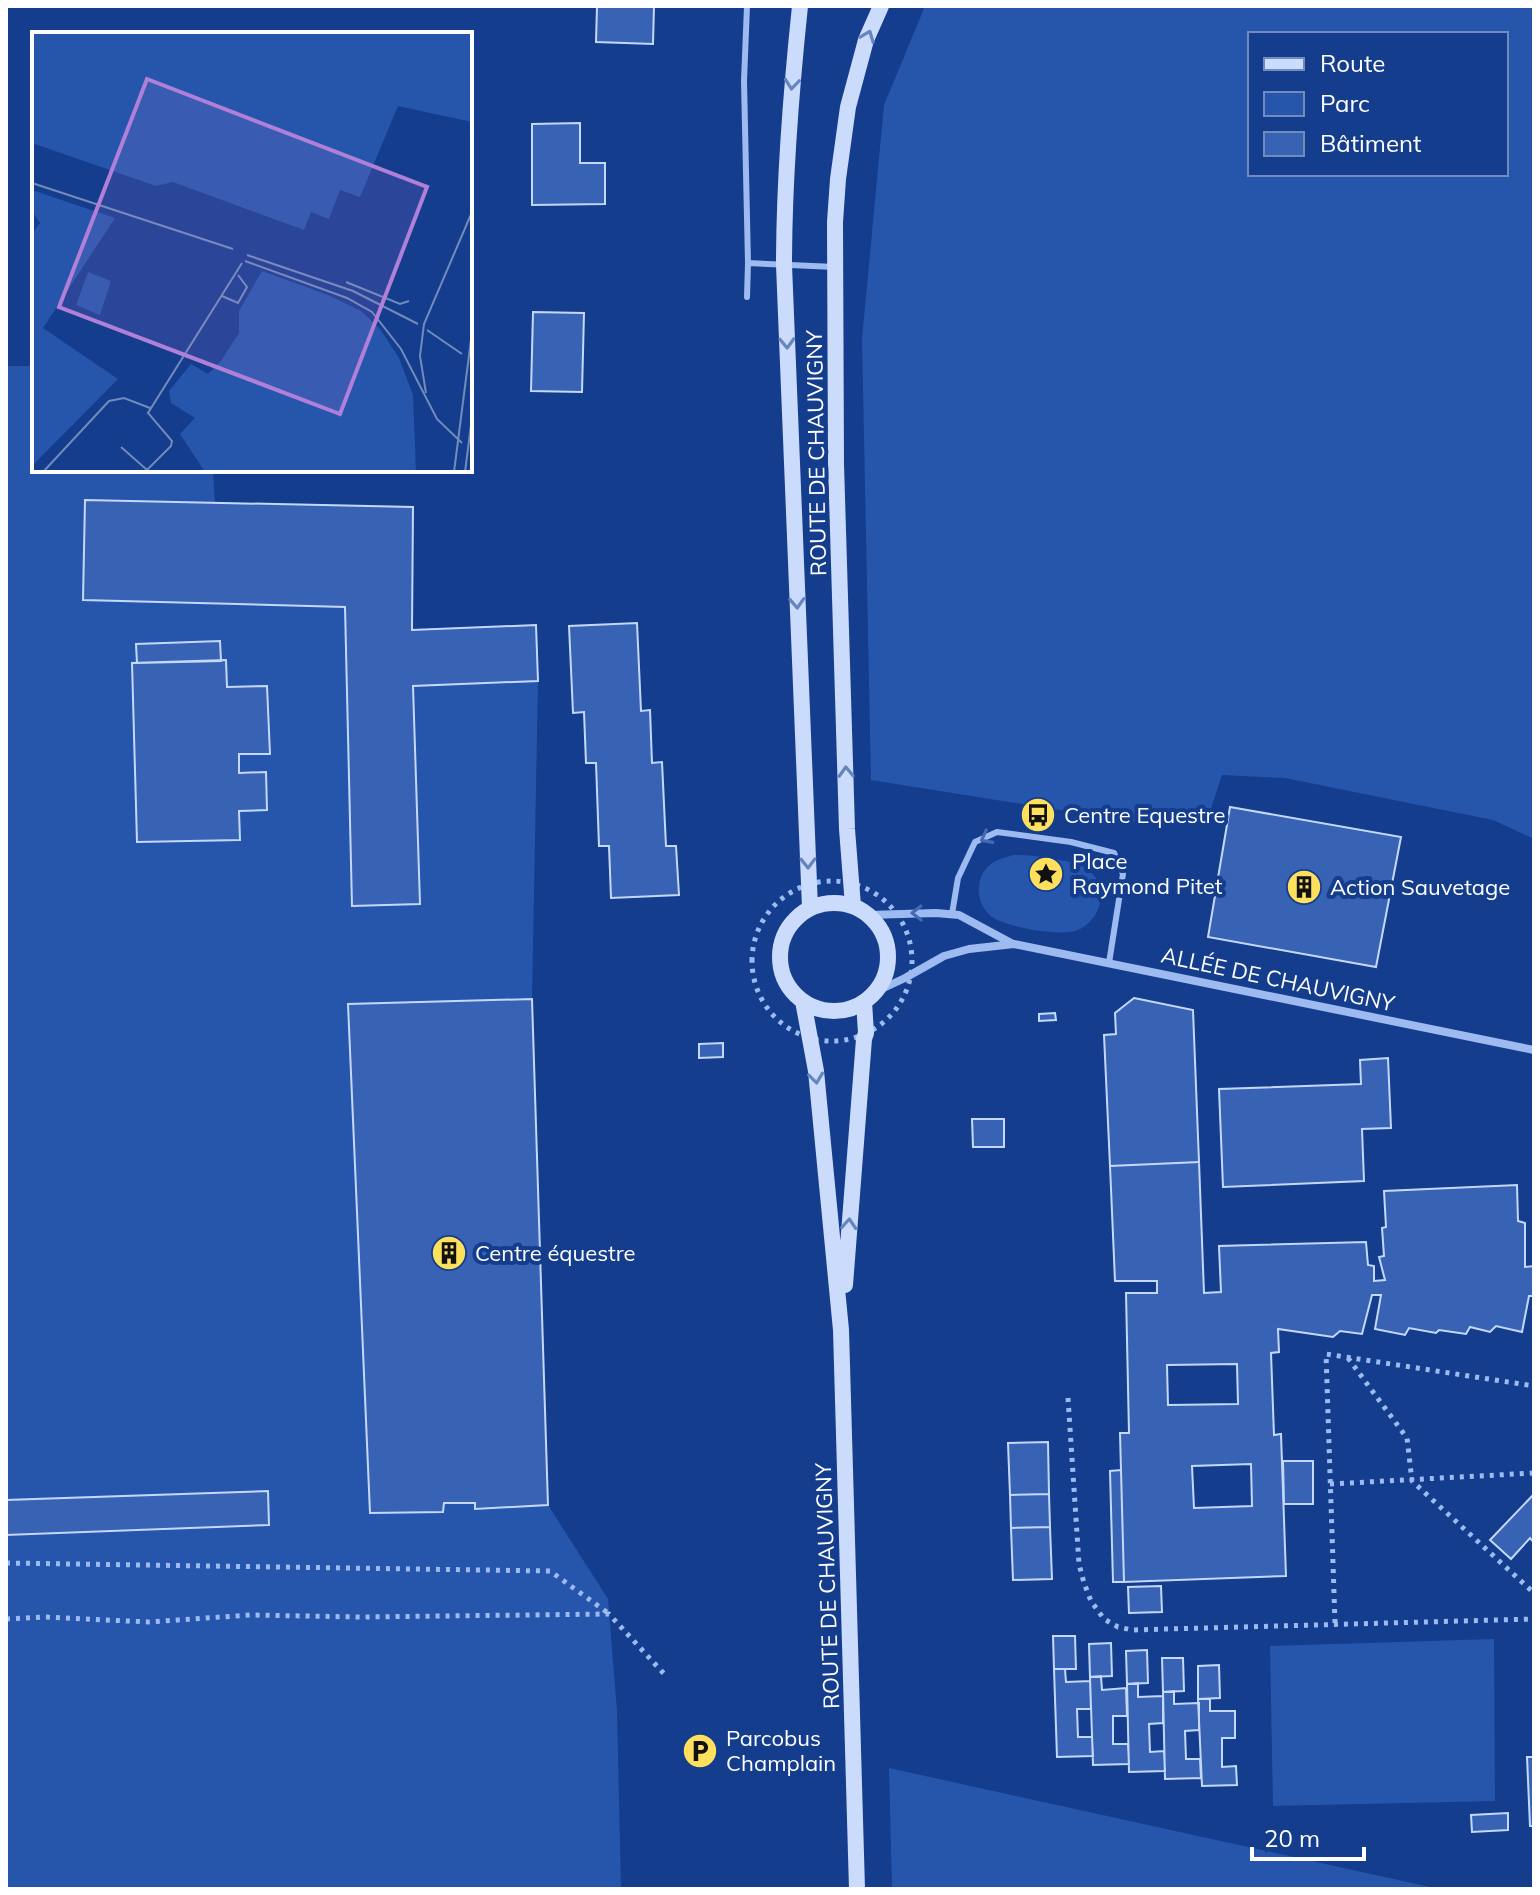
<svg xmlns="http://www.w3.org/2000/svg" width="1540" height="1895" font-family="Mulish,sans-serif">
	<rect width="100%" height="100%" fill="#143d8d"/>
	<!-- green -->
	<path fill="#2655ac" fill-rule="evenodd" d="M925 6H1534V839L1493 820 1285 778 1222 775 1209 815 1160 826 871 780 862 339 884 105ZM1506 34V174H1250V34Z
		M6 366H34V470H213L215 505 413 507V629L536 625 538 681 532 999 548 1505 608 1599 617 1711 621 1889H6Z
		M1014 855C1029 854 1074 860 1086 868 1111 885 1102 922 1075 931 1059 936 1006 927 992 917 975 904 974 877 991 864 997 859 1007 857 1014 855Z
		M1494 1639 1495 1801 1273 1806 1270 1646Z
		M889 1768 1439 1889H892Z"/>
	<!-- building -->
	<path fill="#3863b4" stroke="#c4d8fc" stroke-width="2" fill-rule="evenodd" d="M597 6H654L653 44 596 42Z
		M580 123V163H605V204L532 205V124Z
		M533 312 584 313 582 392 531 391Z
		M85 500 413 507 412 630 536 625 538 681 413 686 420 904 352 906 345 607 83 600Z
		M637 623 641 711 650 710 652 763 662 762 666 846H676L679 895 611 898 609 846H599L596 763H586L584 712 573 713 569 626Z
		M220 641 221 661 137 663 136 644Z
		M226 660 227 687 267 686 270 754H239V773L266 772 267 810 239 811 240 840 137 842 132 663Z
		M1230 807 1401 837 1376 967 1208 937Z
		M1134 998 1193 1010 1199 1162 1110 1166 1104 1035 1116 1034 1115 1013Z
		M532 999 548 1505 475 1509V1503H444L443 1512 370 1513 348 1004Z
		M1055 1013 1056 1020 1039 1021V1014Z
		M723 1043V1057L699 1058V1044Z
		M1388 1058 1391 1128 1362 1129 1364 1181 1223 1187 1219 1089 1361 1084 1360 1060Z
		M972 1119H1004V1147H973Z
		M1199 1162 1204 1293 1221 1292 1219 1246 1366 1242 1368 1265 1374 1266V1281L1385 1280 1379 1257 1384 1256 1382 1228 1386 1227 1384 1191 1517 1185 1518 1221 1525 1223V1267L1534 1266V1296H1529L1522 1332 1496 1326 1490 1332 1470 1327 1466 1334 1439 1330 1436 1333 1409 1328 1405 1335 1375 1329 1381 1295H1372L1362 1334 1340 1331 1333 1337 1278 1329 1279 1352 1271 1353 1274 1435 1281 1434 1286 1576 1124 1582 1120 1433H1129L1126 1293H1157V1281H1115L1110 1166ZM1237 1364 1238 1404 1168 1405 1167 1365ZM1251 1464 1252 1506 1194 1508 1192 1466Z
		M1048 1442 1049 1494 1010 1495 1008 1443Z
		M1283 1461H1313V1504H1284Z
		M1121 1470 1124 1582H1113L1110 1471Z
		M268 1491 269 1525 6 1535V1500Z
		M1049 1494 1050 1527 1011 1528 1010 1495Z
		M1534 1494V1543L1530 1538 1511 1559 1490 1540Z
		M1050 1527 1052 1579 1013 1580 1011 1528Z
		M1161 1586 1162 1612 1129 1613 1128 1587Z
		M1053 1636H1075L1076 1669H1054Z
		M1111 1643 1112 1676 1090 1677 1089 1644Z
		M1147 1650 1148 1683 1127 1684 1126 1651Z
		M1162 1658H1183L1184 1691 1163 1692Z
		M1219 1665 1220 1698 1198 1699V1666Z
		M1054 1669H1065L1066 1682 1090 1681 1091 1709H1077L1078 1737H1092L1093 1756 1057 1757Z
		M1101 1676 1102 1690 1126 1688 1127 1716H1113V1744H1128L1129 1764 1093 1765 1090 1677Z
		M1138 1683V1697L1163 1696V1723L1149 1724 1150 1752 1164 1751 1165 1771 1129 1772 1127 1684Z
		M1174 1691V1704L1199 1703V1730L1185 1731 1186 1759H1200L1201 1778 1165 1779 1163 1692Z
		M1198 1699H1210V1711H1235V1738H1222V1767L1236 1766 1237 1785 1202 1786Z
		M1527 1757H1534V1826H1530Z
		M1508 1813V1830L1472 1832 1471 1815Z"/>
	<g fill="none" stroke-linecap="round" stroke-linejoin="round">
		<!-- path -->
		<path stroke="#9dbbf0" stroke-width="5" stroke-dasharray="4 6" stroke-linecap="butt" d="M752 961a80 80 0 1 1 160 0a80 80 0 1 1-160 0Z
			M1348 1358 1407 1438 1412 1481 1534 1593
			M1068 1398 1079 1564 1084 1583 1091 1601 1104 1619 1118 1627 1132 1630 1534 1619
			M1330 1484 1534 1473
			M6 1563 550 1571 608 1613
			M6 1619 44 1617 149 1622 250 1615 360 1617 609 1614 666 1676
			M1335 1623 1326 1354 1534 1386"/>
		<!-- service -->
		<path stroke="#9dbbf0" stroke-width="6" d="M747 6 744 81 748 263
			M747 297 748 263 835 267
			M952 914 958 878 975 842 997 832 1071 842 1114 853 1123 874 1109 963"/>
		<!-- minor -->
		<path stroke="#9dbbf0" stroke-width="8" d="M868 915 936 913 959 915 1013 944
			M875 992 905 978 944 956 969 949 1014 944 1534 1050"/>
		<!-- secondary -->
		<path stroke="#cbdbfb" stroke-width="16" d="M800 6C791 92 784 178 784 265L810 908
			M780 957a54 54 0 1 1 108 0a54 54 0 1 1-108 0Z
			M853 906 847 829 836 464 835 222 838 179 848 107 866 40 881 6
			M803 1001 816 1071 841 1330 857 1889
			M845 1285 864 1039 866 1033 864 1002"/>
	</g>
	<!-- one-way arrows -->
	<defs><path id="oneway-chevron" d="M-2-3.5L2.5 0L-2 3.5" fill="none" stroke-width="1.6" stroke-linecap="round" stroke-linejoin="round" transform="scale(2)"/></defs>
	<g stroke="#6684be">
		<use href="#oneway-chevron" transform="translate(868 36) rotate(-69)"/>
		<use href="#oneway-chevron" transform="translate(792 84) rotate(96)"/>
		<use href="#oneway-chevron" transform="translate(787 343) rotate(88)"/>
		<use href="#oneway-chevron" transform="translate(797 603) rotate(87)"/>
		<use href="#oneway-chevron" transform="translate(846 772) rotate(-92)"/>
		<use href="#oneway-chevron" transform="translate(808 863) rotate(89)"/>
		<use href="#oneway-chevron" transform="translate(816 1078) rotate(83)"/>
		<use href="#oneway-chevron" transform="translate(849 1224) rotate(-86)"/>
	</g>
	<g stroke="#4469b0">
		<use href="#oneway-chevron" transform="translate(986 838) rotate(152)"/>
		<use href="#oneway-chevron" transform="translate(917 913) rotate(179)"/>
	</g>
	<!-- icons -->
	<defs>
		<g id="bus-disc" transform="scale(1.8)"><circle r="9.5" fill="#ffe05d" stroke="#143d8d"/><path d="M-5-6H5V4H4V6H2V4H-2V6H-4V4H-5ZM-3.5-4V0h7V-4ZM-3.5 1.2v1.5H-2V1.2ZM2 1.2v1.5H3.5V1.2Z" fill="#111"/></g>
		<g id="sight-disc" transform="scale(1.8)"><circle r="9.5" fill="#ffe05d" stroke="#143d8d"/><path d="M0-6L1.8-2.2L6-1.7L2.9 1.2L3.7 5.4L0 3.3L-3.7 5.4L-2.9 1.2L-6-1.7L-1.8-2.2Z" fill="#111"/></g>
		<g id="building-disc" transform="scale(1.8)"><circle r="9.5" fill="#ffe05d" stroke="#143d8d"/><path d="M-4-6H4V6H1V3H-1V6H-4ZM-2.5-4.3h1.7v1.8h-1.7ZM.8-4.3h1.7v1.8H.8ZM-2.5-1h1.7V.8h-1.7ZM.8-1h1.7V.8H.8Z" fill="#111"/></g>
		<g id="parking-disc" transform="scale(1.8)"><circle r="9.5" fill="#ffe05d" stroke="#143d8d"/><path d="M-3.5-5.5H1a3.5 3.5 0 0 1 0 7H-1V5.5H-3.5ZM-1-3.4V-.6H.8a1.4 1.4 0 0 0 0-2.8Z" fill="#111"/></g>
	</defs>
	<g fill-rule="evenodd">
		<use href="#bus-disc" x="1038" y="815"/>
		<use href="#sight-disc" x="1046" y="874"/>
		<use href="#building-disc" x="1304" y="887"/>
		<use href="#building-disc" x="449" y="1253"/>
		<use href="#parking-disc" x="700" y="1751"/>
	</g>
	<g text-anchor="middle" dominant-baseline="central" stroke-width="8" stroke-linejoin="round" paint-order="stroke">
		<!-- street labels -->
		<g font-size="22" fill="#fff" stroke="#143d8d">
			<text transform="translate(816 453) rotate(-91)">ROUTE DE CHAUVIGNY</text>
			<text transform="translate(1278 979) rotate(12)">ALLÉE DE CHAUVIGNY</text>
			<text transform="translate(827 1586) rotate(-92)">ROUTE DE CHAUVIGNY</text>
		</g>
		<!-- poi labels -->
		<g font-size="22" fill="#fff" stroke="#143d8d" text-anchor="start">
			<text x="1064" y="815">Centre Equestre</text>
			<text x="1072" y="861">Place<tspan x="1072" dy="25">Raymond Pitet</tspan></text>
			<text x="1330" y="887">Action Sauvetage</text>
			<text x="475" y="1253">Centre équestre</text>
			<text x="726" y="1738">Parcobus<tspan x="726" dy="25">Champlain</tspan></text>
		</g>
	</g>
	<!-- overview -->
	<g transform="translate(32 32)">
		<rect width="440" height="440" fill="#143d8d"/>
		<path d="M0 0H440V90L366 74 328 165 308 158 297 187 279 180 272 198 141 150 124 154 0 111ZM0 158 83 186 11 296 86 347 0 434V202L8 191 0 179ZM230 239 296 263 329 279 348 297 367 326 381 363 384 440H173L148 402 163 386 139 371 137 359 159 332 176 342 189 329 207 301V279ZM56 240 79 249 68 283 44 273Z" fill="#2655ac"/>
		<path fill="none" stroke="#728bbb" stroke-width="2" d="M0 151 201 217M215 223 321 259 386 292M213 229 315 266 340 280 369 317 405 387 430 411M314 250 368 272 377 269M190 264 206 271 215 255 206 243M395 298 430 322M394 361 388 324 392 292 440 180M89 415 115 438 139 414 140 409 116 381 210 231M11 440 77 369 92 366 118 376M422 440 440 300M433 440 440 385"/>
		<path fill="#b080d9" fill-opacity="0.15" stroke="#b080d9" stroke-width="4" d="M115 47 395 155 308 382 27 275Z"/>
		<rect width="440" height="440" fill="none" stroke="#fff" stroke-width="4"/>
	</g>
	<!-- border -->
	<rect width="1540" height="1895" fill="none" stroke="#ffffff" stroke-width="16"/>
	<!-- legend -->
	<rect x="1248" y="32" width="260" height="144" fill="#143d8d" stroke="#728bbb" stroke-width="2"/>
	<rect x="1264" y="58" width="40" height="12" fill="#cbdbfb" stroke="#728bbb" stroke-width="2"/>
	<text x="1320" y="72" font-size="24" fill="#ffffff">Route</text>
	<rect x="1264" y="92" width="40" height="24" fill="#2655ac" stroke="#728bbb" stroke-width="2"/>
	<text x="1320" y="112" font-size="24" fill="#ffffff">Parc</text>
	<rect x="1264" y="132" width="40" height="24" fill="#3863b4" stroke="#728bbb" stroke-width="2"/>
	<text x="1320" y="152" font-size="24" fill="#ffffff">Bâtiment</text>
	<!-- scale -->
	<path d="M1252 1847v12h112v-12" fill="none" stroke="#ffffff" stroke-width="4"/>
	<text x="1264" y="1847" font-size="24" fill="#ffffff" stroke="#143d8d" stroke-width="6" paint-order="stroke">20 m</text>
</svg>
